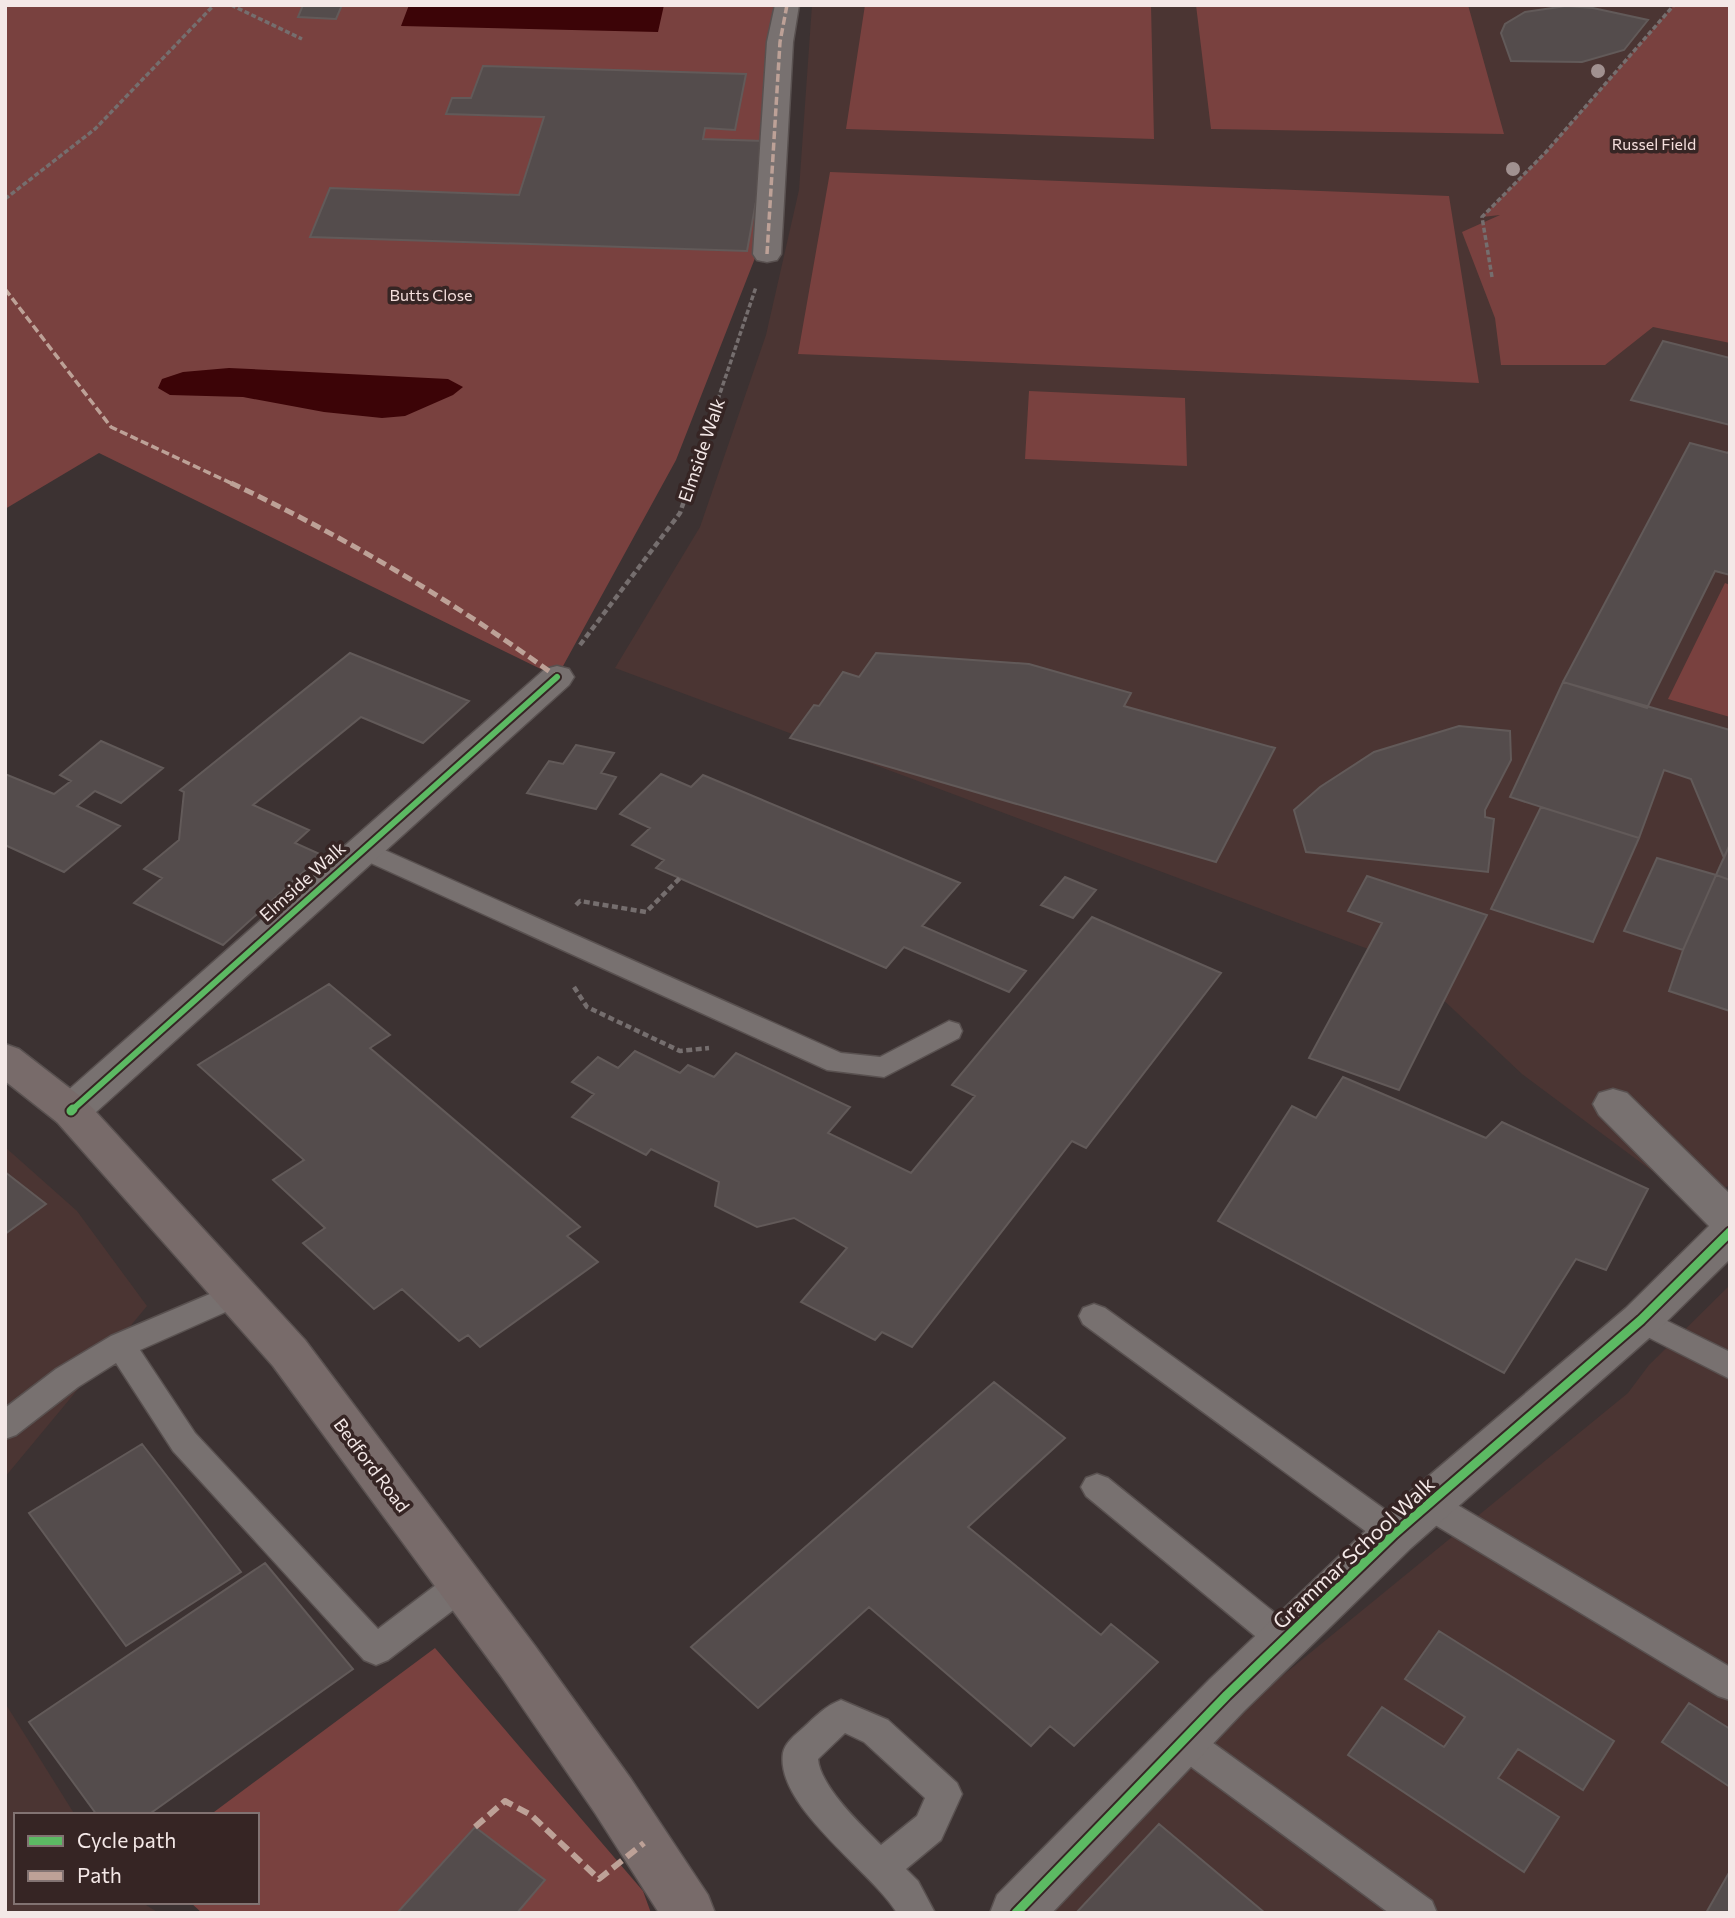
<svg xmlns="http://www.w3.org/2000/svg" width="1735" height="1918" font-family="Commissioner,sans-serif">
	<rect width="100%" height="100%" fill="#3c3232"/>
	<!-- built -->
	<path fill="#4b3533" d="M812 5H1730V1185L1695 1203 1522 1074 1403 962 615 668 700 527 766 335 799 190Z
		M5 1147 77 1211 147 1306 5 1477Z
		M1730 1285V1913H1050L1260 1694 1628 1393 1649 1365Z
		M5 1703 75 1815H16V1902H141L159 1913H5Z"/>
	<!-- green -->
	<path fill="#79413f" d="M5 5H776L757 253 676 460 557 677 99 453 5 509Z
		M865 5H1151L1154 139 846 129Z
		M1196 5H1468L1504 134 1211 129Z
		M1674 5H1730V343L1653 327 1605 365H1501L1495 318 1462 232 1500 215 1482 217 1546 152Z
		M830 172 1449 196 1479 383 798 354Z
		M1029 391 1185 398 1187 466 1025 459Z
		M1725 583 1730 585V717L1668 699Z
		M435 1648 643 1891 651 1913H202L190 1902H257V1815H210Z"/>
	<!-- water -->
	<path fill="#3c0407" d="M409 5H664L658 32 401 26Z
		M229 368 448 379 463 387 453 395 405 416 382 418 324 412 243 397 170 395 158 388 162 379 183 372Z"/>
	<!-- building -->
	<path fill="#544c4c" stroke="#625a59" stroke-width="2" d="M303 5H342L336 19 298 17Z
		M1566 6 1593 8 1648 20 1624 50 1582 62 1511 61 1501 33 1505 24 1525 12Z
		M483 66 746 74 735 130 705 128 703 139 767 141 747 251 310 237 330 188 519 195 544 117 446 114 452 98H471Z
		M1663 341 1730 358V425L1631 400Z
		M1690 443 1728 453 1730 449V575L1715 571 1647 708 1563 682Z
		M350 653 469 701 423 743 361 717 253 805 309 830 295 843 322 855 223 945 134 903 162 878 144 869 179 840 184 792 180 790Z
		M876 653 1029 664 1131 693 1124 706 1275 748 1216 862 790 738 814 705 819 706 843 672 859 677Z
		M1563 682 1730 730V844L1724 858 1691 779 1664 770 1639 838 1510 797Z
		M1459 726 1510 731 1511 760 1485 810V817L1494 819 1488 872 1306 852 1294 810 1320 787 1374 752Z
		M101 741 163 768 121 803 95 791 77 806 120 826 64 872 5 845V774L54 794 71 781 60 775Z
		M576 745 614 753 601 773 616 777 596 809 527 793 549 761 563 764Z
		M661 774 691 787 703 775 960 883 922 926 1026 971 1009 992 904 947 886 968 656 868 664 860 632 845 650 828 620 814Z
		M1541 807 1639 838 1593 942 1491 909Z
		M1730 844V880L1716 875Z
		M1657 858 1716 875 1683 950 1624 931Z
		M1716 875 1730 880V1011L1669 991 1683 950Z
		M1367 876 1487 915 1399 1090 1309 1058 1382 923 1348 911Z
		M1065 877 1096 890 1073 918 1041 905Z
		M1092 917 1221 973 1086 1148 1072 1141 912 1347 882 1332 875 1340 801 1302 847 1248 794 1218 757 1227 715 1206 719 1182 651 1149 646 1155 572 1117 594 1094 572 1082 598 1057 618 1068 635 1051 680 1073 688 1065 714 1077 736 1053 850 1107 828 1133 911 1173 975 1096 952 1085Z
		M329 984 390 1035 370 1048 580 1227 567 1236 598 1262 480 1347 468 1335 459 1341 402 1289 374 1309 303 1243 325 1228 273 1180 304 1160 198 1065Z
		M1343 1077 1486 1138 1502 1122 1648 1189 1606 1270 1576 1259 1504 1373 1218 1221 1292 1106 1316 1118Z
		M5 1172 46 1204 5 1234Z
		M994 1382 1065 1438 968 1527 1101 1635 1111 1624 1158 1662 1074 1746 1050 1726 1031 1746 869 1607 758 1708 691 1647Z
		M142 1444 241 1572 126 1646 29 1513Z
		M265 1563 353 1669 148 1815H97L29 1722Z
		M1439 1631 1614 1741 1583 1790 1518 1749 1498 1778 1559 1817 1524 1872 1348 1755 1382 1707 1444 1747 1465 1717 1405 1679Z
		M1689 1703 1730 1729V1787L1662 1742Z
		M1159 1824 1265 1913H1076Z
		M475 1827 545 1880 517 1913H397Z
		M1730 1871V1913H1706Z"/>
	<g fill="none" stroke-linecap="round" stroke-linejoin="round">
		<!-- service casing -->
		<g stroke="#595150" stroke-width="3">
			<path id="service" d="M362 840 841 1053 880 1057 949 1021 959 1024 962 1031 959 1038 884 1077 827 1070 353 855 349 849 353 843Z
				M238 1282 248 1286 253 1294 248 1302 140 1350 195 1433 378 1629 449 1575 461 1571 473 1575 477 1585 473 1595 388 1660 376 1665 364 1660 173 1451 116 1363 78 1387 16 1435 5 1439V1408L56 1369 111 1336Z
				M1094 1304 1105 1308 1405 1524 1410 1534 1405 1544 1394 1548 1383 1544 1083 1324 1079 1316 1083 1308Z
				M1641 1308 1730 1352V1379L1630 1328 1626 1320 1630 1312Z
				M1097 1474 1108 1478 1296 1630 1301 1640 1296 1650 1284 1655 1272 1650 1086 1496 1081 1487 1086 1478Z
				M1428 1490 1439 1494 1730 1667V1700L1718 1696 1417 1514 1412 1504 1417 1494Z
				M841 1700 888 1720 957 1783 962 1794 941 1840 906 1869 918 1881 935 1913H897C872 1871 775 1807 783 1753 785 1743 795 1735 803 1728 815 1717 825 1706 841 1700ZM845 1733 864 1742 925 1798 917 1816 881 1845C861 1825 820 1786 818 1759Z
				M1183 1725 1195 1730 1432 1901 1437 1913H1389L1171 1752 1166 1741 1171 1730Z"/>
		</g>
		<!-- pedestrian casing -->
		<g stroke="#595150" stroke-width="3">
			<path id="pedestrian" d="M775 5H799L793 42 781 254 777 260 767 262 757 260 753 254 767 42Z"/>
		</g>
		<!-- minor casing -->
		<g stroke="#595150" stroke-width="3">
			<path id="minor" d="M557 666 569 669 574 677 569 685 85 1122 71 1126 57 1122 51 1111 57 1100 545 669Z
				M1613 1089 1627 1093 1730 1194V1259L1656 1332 1411 1548 1244 1711 1052 1913H990L997 1895 1210 1679 1377 1520 1626 1308 1709 1226 1599 1115 1593 1104 1599 1093Z"/>
		</g>
		<!-- primary casing -->
		<g stroke="#595150" stroke-width="3">
			<path id="primary" d="M5 1044 19 1049 85 1100 305 1340 535 1646 631 1779 708 1895 715 1913H659L595 1813 501 1676 273 1366 57 1122 5 1081Z"/>
		</g>
		<!-- path-far1 -->
		<path stroke="#756e6e" stroke-width="3.5" stroke-dasharray="5 2.5" stroke-linecap="butt" d="M231 5 302 39
			M5 199 95 129 214 5
			M1492 277 1482 217 1546 152 1674 5
			M689 485 756 287"/>
		<!-- path -->
		<path stroke="#756e6e" stroke-width="4.5" stroke-dasharray="6 3.5" stroke-linecap="butt" d="M580 645 680 513 690 483
			M576 905 580 901 646 912 680 878
			M574 987 587 1007 680 1051 709 1048"/>
		<!-- service -->
		<use href="#service" fill="#787170" fill-rule="evenodd"/>
		<!-- pedestrian -->
		<use href="#pedestrian" fill="#787170" fill-rule="evenodd"/>
		<!-- minor -->
		<use href="#minor" fill="#787170" fill-rule="evenodd"/>
		<!-- primary -->
		<use href="#primary" fill="#786b6a" fill-rule="evenodd"/>
		<!-- quiet-far2 -->
		<path stroke="#bda197" stroke-width="3.5" stroke-dasharray="8 3.5" stroke-linecap="butt" d="M767 254 780 42 787 5
			M5 289 111 427 235 485"/>
		<!-- quiet-far1 -->
		<path stroke="#bda197" stroke-width="5" stroke-dasharray="10 5" stroke-linecap="butt" d="M231 483C345 537 455 602 557 677"/>
		<!-- quiet -->
		<path stroke="#bda197" stroke-width="6" stroke-dasharray="12 6" stroke-linecap="butt" d="M475 1827 505 1801 531 1815 599 1879 644 1843"/>
		<!-- cycleway-far1 casing -->
		<g stroke="#362524" stroke-width="10">
			<path id="cycleway-far1" d="M71 1111 557 677"/>
		</g>
		<!-- cycleway casing -->
		<g stroke="#362524" stroke-width="13">
			<path id="cycleway" d="M71 1111 73 1109
				M1016 1913 1227 1695 1394 1534 1641 1320 1730 1232"/>
		</g>
		<!-- cycleway-far1 -->
		<use href="#cycleway-far1" stroke="#5cba63" stroke-width="6"/>
		<!-- cycleway -->
		<use href="#cycleway" stroke="#5cba63" stroke-width="9"/>
	</g>
	<!-- trees -->
	<g fill="#a19190">
		<circle cx="1598" cy="71" r="7"/>
		<circle cx="1513" cy="169" r="7"/>
	</g>
	<g text-anchor="middle" dominant-baseline="central" stroke-width="7" stroke-linejoin="round" paint-order="stroke">
		<!-- far-park labels -->
		<g font-size="16" fill="#f4dedc" stroke="#362524">
			<text x="1654" y="143">Russel Field</text>
			<text x="431" y="294">Butts Close</text>
		</g>
		<!-- street labels -->
		<g font-size="18" fill="#f4e8e7" stroke="#362524">
			<text transform="translate(701 450) rotate(-71)">Elmside Walk</text>
			<text transform="translate(302 881) rotate(-42)">Elmside Walk</text>
			<text transform="translate(372 1465) rotate(53)">Bedford Road</text>
		</g>
		<!-- near-street labels -->
		<g font-size="21" fill="#f4e8e7" stroke="#362524">
			<text transform="translate(1353 1552) rotate(-43)">Grammar School Walk</text>
		</g>
	</g>
	<!-- border -->
	<rect width="1735" height="1918" fill="none" stroke="#f4e8e7" stroke-width="14"/>
	<!-- legend -->
	<rect x="14" y="1813" width="245" height="91" fill="#362524" stroke="#827372" stroke-width="2"/>
	<rect x="28" y="1836" width="35" height="10" fill="#5cba63" stroke="#827372" stroke-width="2"/>
	<text x="77" y="1848" font-size="21" fill="#f4e8e7">Cycle path</text>
	<rect x="28" y="1871" width="35" height="10" fill="#bda197" stroke="#827372" stroke-width="2"/>
	<text x="77" y="1883" font-size="21" fill="#f4e8e7">Path</text>
</svg>
